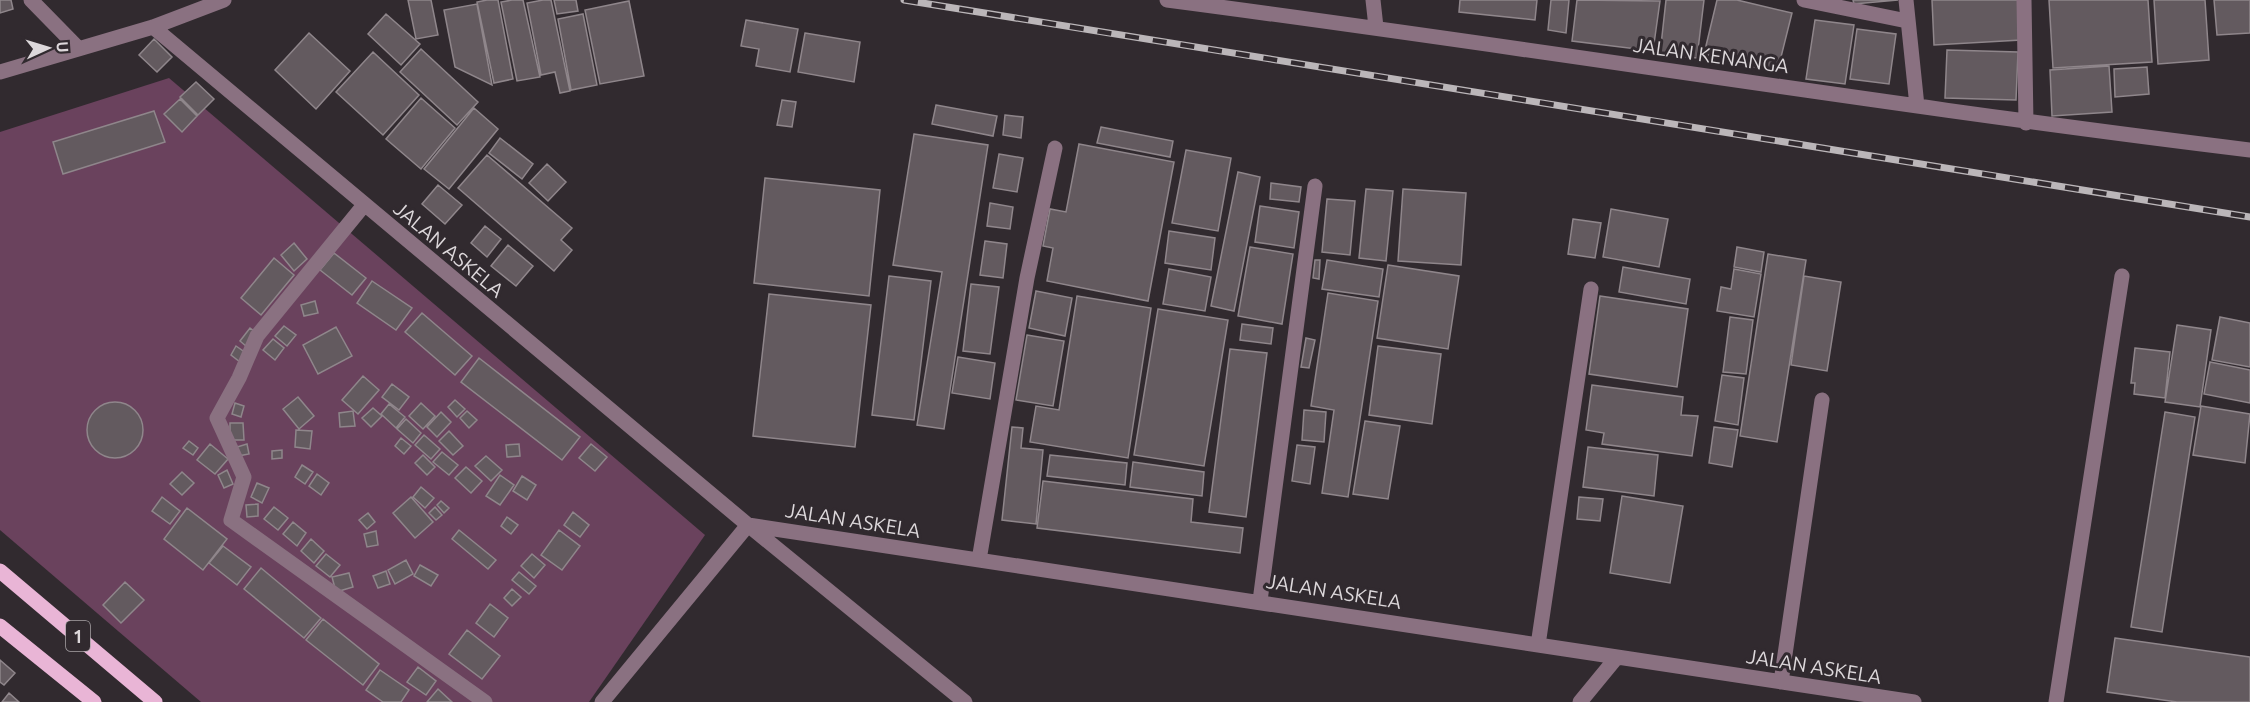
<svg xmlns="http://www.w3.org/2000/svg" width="2250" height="702" font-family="Ubuntu,sans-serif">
	<rect width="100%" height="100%" fill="#312a2f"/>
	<!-- green -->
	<path fill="#6a425d" d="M169 78 705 535 589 702H201L0 530V132Z"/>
	<!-- building -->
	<path fill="#635a5f" stroke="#8f868b" stroke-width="1.5" d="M0 0H11L13 9 0 13Z
		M408 0H431L438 35 416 39Z
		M487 0H498L513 79 494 83 477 2Z
		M512 0H523L540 77 517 81 501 2Z
		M543 0H551L570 91 560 93 555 72 541 75 527 3Z
		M554 0H576L578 11 557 14Z
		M1460 0H1537L1535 20 1459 12Z
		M1551 0H1569L1566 33 1548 30Z
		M1577 0 1660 1 1653 51 1572 41Z
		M1666 0H1704L1697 58 1660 54Z
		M1717 0H1737L1792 13 1777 73 1704 54Z
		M1853 0H1898L1854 4Z
		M1932 0H2019L2021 40 1934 45Z
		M2049 0H2148L2152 62 2053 68Z
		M2154 0H2205L2209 60 2158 64Z
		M2214 0H2250V33L2217 35Z
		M629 1 644 76 600 84 585 10Z
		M477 4 492 85 455 67 444 10Z
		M386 14 420 44 401 65 368 34Z
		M583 14 597 85 571 90 558 19Z
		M746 20 798 29 790 72 756 66 759 49 741 46Z
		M1815 20 1854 25 1845 84 1806 79Z
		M1857 29 1896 34 1889 84 1850 79Z
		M309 33 350 71 316 109 275 70Z
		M805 33 860 42 854 82 798 72Z
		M154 39 172 57 157 72 139 55Z
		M421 49 478 102 457 125 400 72Z
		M1947 50 2018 52 2016 100 1945 98Z
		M373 52 419 95 383 135 336 92Z
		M2109 66 2112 112 2052 116 2050 70Z
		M2147 67 2149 94 2115 97 2114 69Z
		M196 82 214 99 198 115 180 97Z
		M421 98 455 128 421 169 386 139Z
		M180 99 197 116 182 132 164 114Z
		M782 100 796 102 792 127 777 125Z
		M936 105 997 116 993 136 932 124Z
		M474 108 498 129 449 189 424 169Z
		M154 111 165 142 63 174 53 142Z
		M1005 115 1023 117 1021 138 1003 135Z
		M1101 127 1173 141 1170 157 1097 143Z
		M914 134 988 145 944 429 917 425 942 272 893 265Z
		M500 138 533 164 522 179 489 153Z
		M1079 144 1174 162 1148 301 1047 281 1053 248 1043 246 1050 209 1066 212Z
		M1186 150 1231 158 1218 231 1172 223Z
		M999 154 1023 158 1017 192 993 188Z
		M487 155 572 228 561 240 572 250 554 271 458 188Z
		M547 164 566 182 548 201 529 183Z
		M1238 172 1260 177 1234 311 1211 306Z
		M765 178 880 190 869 296 754 283Z
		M1271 183 1301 187 1299 202 1270 199Z
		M438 185 462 205 445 224 422 204Z
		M1366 189 1393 191 1386 261 1359 258Z
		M1403 189 1466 193 1461 265 1398 261Z
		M1327 199 1355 201 1350 255 1322 252Z
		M990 203 1013 207 1010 229 987 226Z
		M1260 206 1299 212 1294 248 1255 242Z
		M1611 209 1668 219 1659 267 1603 257Z
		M1573 219 1601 223 1595 258 1568 254Z
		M485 226 501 239 487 257 471 243Z
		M1169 231 1215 238 1211 270 1165 263Z
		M985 241 1007 244 1003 278 980 275Z
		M294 243 307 259 294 271 281 255Z
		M508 245 533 266 516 286 491 266Z
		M1250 247 1293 254 1282 324 1238 316Z
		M1737 247 1764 252 1761 272 1734 267Z
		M334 253 366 278 352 295 320 270Z
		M1768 254 1806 260 1777 442 1740 436Z
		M274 258 294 275 261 315 241 298Z
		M1315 260H1320L1319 279 1313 278Z
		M1327 260 1383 269 1379 297 1322 289Z
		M1388 265 1459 276 1448 349 1377 338Z
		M1623 267 1690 279 1686 304 1619 292Z
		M1169 269 1211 277 1205 311 1163 304Z
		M1734 269 1761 274 1754 317 1717 311 1721 287 1731 289Z
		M889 276 931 281 914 420 872 415Z
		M1804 276 1841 282 1827 371 1791 365Z
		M372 281 412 308 396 330 357 303Z
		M971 284 999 287 990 354 963 351Z
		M1036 291 1072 298 1065 336 1029 328Z
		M1328 293 1378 301 1348 497 1322 493 1334 410 1311 406Z
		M769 294 871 305 855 447 753 436Z
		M1077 296 1151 308 1128 458 1030 442 1036 406 1059 410Z
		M1600 296 1688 309 1677 387 1589 374Z
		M315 301 318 313 304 316 301 305Z
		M1158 309 1228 320 1204 466 1134 455Z
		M422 313 472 356 455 375 405 332Z
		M1730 317 1753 320 1746 374 1723 372Z
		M2220 317 2250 323V367L2212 360Z
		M1242 324 1273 328 1271 344 1240 340Z
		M2177 325 2211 330 2200 407 2165 402Z
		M284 326 296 335 287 346 275 336Z
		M336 327 352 356 318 374 303 345Z
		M250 328 258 334 247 347 240 341Z
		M1027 335 1064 341 1053 406 1016 400Z
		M1306 338 1315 340 1309 368 1301 367Z
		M273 339 284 348 275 360 263 350Z
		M236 346 246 353 240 362 231 355Z
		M1378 346 1441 354 1432 424 1369 415Z
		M2135 348 2170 352 2165 398 2134 394 2135 383H2131Z
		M1230 349 1267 353 1246 517 1209 512Z
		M958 357 995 363 990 399 952 393Z
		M479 358 580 437 562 460 461 382Z
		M2210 362 2250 370V403L2204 394Z
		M1722 375 1744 378 1738 425 1715 421Z
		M363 376 379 390 358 414 342 400Z
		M392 384 409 397 399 410 382 397Z
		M1592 385 1683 397 1681 415 1698 416 1692 456 1602 444 1604 433 1586 430Z
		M298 397 314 416 299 429 283 409Z
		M455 400 465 409 457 417 448 407Z
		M87 430a28 28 0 1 1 56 0a28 28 0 1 1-56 0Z
		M235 403 244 406 241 417 232 414Z
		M421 403 435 416 423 429 409 416Z
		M389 404 405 417 396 428 381 414Z
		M2201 406 2250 414 2245 463 2193 455Z
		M373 408 382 416 371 427 362 418Z
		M1304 410 1326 412 1324 442 1302 440Z
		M353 411 355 426 340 427 339 413Z
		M467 411 477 420 469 428 460 418Z
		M441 412 451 422 437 437 427 427Z
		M2165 412 2195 417 2162 632 2131 627Z
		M406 419 421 433 413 443 397 429Z
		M1365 421 1400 426 1388 499 1353 494Z
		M230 423H243L244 440H230Z
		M1012 427 1023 428 1021 448 1043 450 1036 524 1002 520Z
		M1714 427 1738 430 1732 467 1709 463Z
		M296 430 312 431 310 449 295 447Z
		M449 431 463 446 453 455 439 441Z
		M424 435 440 449 431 459 415 445Z
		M401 438 411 446 404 454 395 446Z
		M189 441 198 448 193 455 183 448Z
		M210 444 228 459 215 474 197 460Z
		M247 444 249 454 238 456 237 447Z
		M519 444 520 456 507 457 506 445Z
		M591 444 607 457 595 471 579 458Z
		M1297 445 1315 447 1310 484 1292 481Z
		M1588 447 1658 455 1654 496 1583 487Z
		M282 450V458L272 459V451Z
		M442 452 458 465 449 475 433 462Z
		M423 455 435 467 427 475 415 463Z
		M1050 455 1127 463 1125 485 1047 476Z
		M486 456 502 470 491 481 475 466Z
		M1133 462 1204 472 1202 496 1130 487Z
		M302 465 313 472 305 484 295 477Z
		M466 467 482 481 471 493 455 478Z
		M227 470 233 484 224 488 218 475Z
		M182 472 194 483 182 495 170 484Z
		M317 474 329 483 321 495 309 486Z
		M500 475 514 485 500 505 486 496Z
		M522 476 536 485 527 500 513 491Z
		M1043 481 1193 499 1191 522 1243 528 1240 553 1037 528Z
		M257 483 269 488 262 503 251 497Z
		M421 487 434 498 425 508 413 497Z
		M1622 496 1683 506 1670 583 1610 573Z
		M162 497 180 511 170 524 152 511Z
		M411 497 433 522 415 538 393 513Z
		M1579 497 1603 499 1600 521 1577 519Z
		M441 501 449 508 444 513 437 505Z
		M258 504V516L247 517 246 505Z
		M274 507 288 518 278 530 264 519Z
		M435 507 442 515 436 520 429 513Z
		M187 508 227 539 203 570 164 539Z
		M573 512 589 525 580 537 564 525Z
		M368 513 375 522 367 529 359 520Z
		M507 517 518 525 511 534 501 526Z
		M293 522 306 533 297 546 283 534Z
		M459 530 496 560 488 569 452 539Z
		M559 530 580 546 562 570 541 555Z
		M376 531 378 545 367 547 364 534Z
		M311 539 324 551 314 563 301 551Z
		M223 546 251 567 237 585 209 563Z
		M326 554 340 565 330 577 316 566Z
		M532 554 545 565 534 578 521 566Z
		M406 560 413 574 395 584 388 570Z
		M420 565 438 575 431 586 414 576Z
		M261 568 321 618 304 638 244 589Z
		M386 571 390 584 378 588 373 576Z
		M519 572 536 586 529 594 512 580Z
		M349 573 353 587 336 592 332 577Z
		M125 582 144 600 121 623 103 605Z
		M512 589 521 597 512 606 504 598Z
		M490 604 508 618 494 637 476 623Z
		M323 619 379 664 363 685 306 640Z
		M467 630 500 656 482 679 449 654Z
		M2115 638 2250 657V702H2177L2107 692Z
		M0 660 15 673 4 685 0 682Z
		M418 667 436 681 426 695 407 682Z
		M380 670 409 690 401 702H383L366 690Z
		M438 689 452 702H427Z
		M9 693 19 702H2Z"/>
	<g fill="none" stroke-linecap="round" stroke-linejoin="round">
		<!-- minor -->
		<path stroke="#8a7181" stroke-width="15" d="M31 0 79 49
			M1167 0C1528 47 1888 106 2250 150
			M1373 0 1376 27
			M1804 0 1907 21
			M1906 0 1917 106
			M2024 0 2026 123
			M153 27 748 525 1914 702
			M0 72 153 27 224 0
			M364 205 257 336 239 378 217 418 244 477 231 520 485 702
			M979 560 1027 278 1055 148
			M1260 601 1315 186
			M1538 645 1591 289
			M1781 682 1822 400
			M602 702 748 525 965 702
			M1580 702 1617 657
			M2056 702 2122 276"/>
		<!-- major -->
		<path stroke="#e9b5d6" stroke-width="15" d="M0 571 155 702
			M0 626 94 702"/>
		<!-- rail casing -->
		<g stroke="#bbb6b9" stroke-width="7">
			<path id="rail" d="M904 0 2250 217"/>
		</g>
		<!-- rail -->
		<use href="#rail" stroke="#312a2f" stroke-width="4.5" stroke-dasharray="14" stroke-linecap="butt"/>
	</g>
	<g text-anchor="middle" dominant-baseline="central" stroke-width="6" stroke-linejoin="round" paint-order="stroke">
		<!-- shield labels -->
		<rect fill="#312a2f" stroke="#a9a4a7" stroke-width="1.5" x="66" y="621" width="24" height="30" rx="4.5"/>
		<g font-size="18" font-weight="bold" fill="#ddd8db">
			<text x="78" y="636">1</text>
		</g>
		<!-- street labels -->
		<g font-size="20" fill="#ddd8db" stroke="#312a2f">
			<text transform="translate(1711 55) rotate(8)">JALAN KENANGA</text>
			<text transform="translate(449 249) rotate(40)">JALAN ASKELA</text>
			<text transform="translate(853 520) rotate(9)">JALAN ASKELA</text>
			<text transform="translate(1334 591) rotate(9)">JALAN ASKELA</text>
			<text transform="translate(1814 666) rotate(9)">JALAN ASKELA</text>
		</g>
	</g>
	<!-- north arrow -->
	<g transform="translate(48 48) rotate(86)" stroke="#312a2f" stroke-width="4.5" paint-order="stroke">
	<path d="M0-4.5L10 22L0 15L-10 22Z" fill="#ddd8db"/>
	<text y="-9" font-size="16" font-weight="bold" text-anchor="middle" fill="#ddd8db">U</text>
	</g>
</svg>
